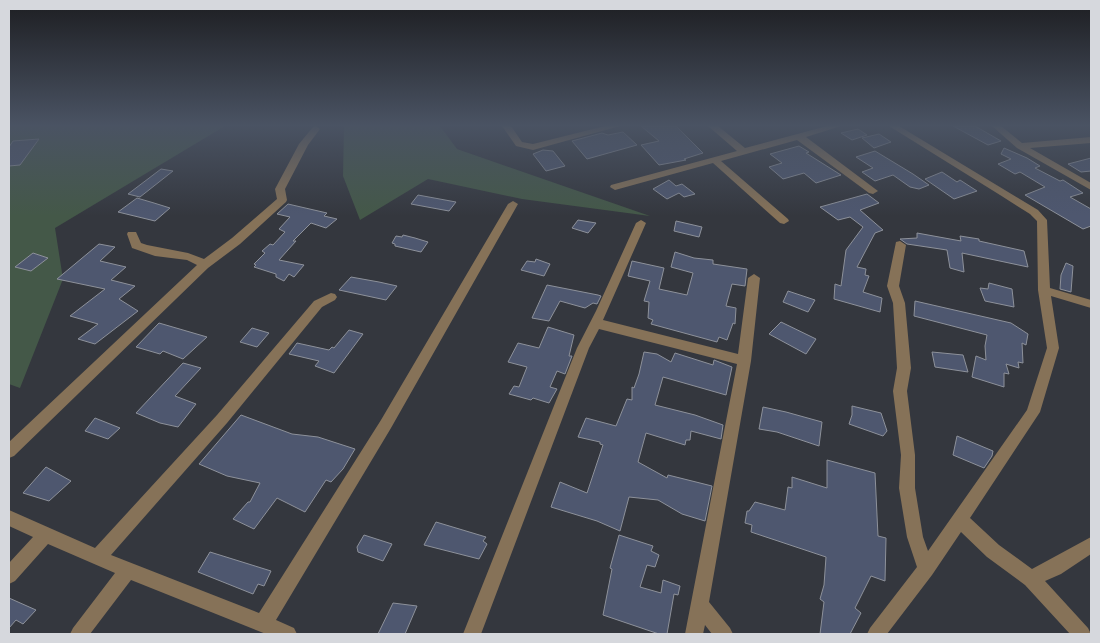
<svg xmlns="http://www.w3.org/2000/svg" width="1100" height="643" font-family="'Sofia Sans Condensed',sans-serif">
	<rect width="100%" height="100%" fill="#34373e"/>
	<!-- green -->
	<path fill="#445848" d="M9 126H225L55 228 63 279 20 388 9 384Z
		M344 126H440L457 149 650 216 522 199 428 179 360 220 343 176Z"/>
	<!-- building -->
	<path fill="#4e576f" stroke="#8d919a" d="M641 126H676L703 153 684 159 686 160 659 165 641 145 659 141Z
		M953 126H975L1001 141 988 145Z
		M858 129 867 135 852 140 841 133Z
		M623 132 637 145 587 159 572 141 602 133 608 135Z
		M879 134 891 142 874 148 862 138Z
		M39 139 20 165 9 166V147L13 141Z
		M799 146 809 152 806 153 841 175 816 183 804 173 783 179 769 167 782 163 770 154Z
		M1004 148 1027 158 1040 166 1035 168 1060 181 1063 180 1083 193 1070 197 1091 209V226L1083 229 1025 195 1045 187 1020 172 1015 174 998 164 1011 159 1001 154Z
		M543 150 553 151 565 166 546 171 533 154Z
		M875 151 913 174 929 185 919 189 910 187 893 175 875 181 862 172 873 168 856 157Z
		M1091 158V171L1081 172 1068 164Z
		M161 169 173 171 140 197 128 194Z
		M942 172 957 182 960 180 977 191 954 199 925 179Z
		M669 180 676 186 682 184 695 194 684 197 679 193 667 199 653 189Z
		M867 194 879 203 860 210 883 230 875 233 857 267 866 269 865 275 869 276 863 292 882 298 880 312 834 299 835 284 841 286 846 250 863 227 850 217 838 220 820 207Z
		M418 195 456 202 449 211 411 204Z
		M137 198 154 203 170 208 155 221 118 212Z
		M288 204 327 213 324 216 337 219 326 228 311 223 293 241H296L279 260 304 265 294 277 289 274 284 281 276 277V274L254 267 256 265 254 264 265 253 262 251 270 244 273 245 285 232 279 229 290 217 277 214Z
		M578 220 596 223 588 233 572 228Z
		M676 221 702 227 699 237 674 231Z
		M917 233 961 241 960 236 979 239V241L1024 251 1028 267 962 253 964 272 950 268 947 250 907 244 900 239 917 238Z
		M403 235 415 238 428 242 421 252 395 246V244L392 243 396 236 402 237Z
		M99 244 115 247 100 261 126 267 111 280 135 286 119 299 138 311 95 344 78 339 98 324 70 316 105 289 57 279Z
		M675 252 694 258 713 260V264L747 269 745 286 732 284 726 306 736 308 735 324 733 323 727 340 719 337 717 342 651 324 653 320 648 318 649 302 644 301 650 281 628 276 632 261 664 268 659 289 687 295 693 273 671 267Z
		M33 253 48 258 31 271 15 267Z
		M536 259 550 264 544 276 521 270 527 261 535 262Z
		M1066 263 1073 266 1071 292 1060 289 1061 275Z
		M351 277 379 282 397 286 386 300 339 290Z
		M989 283 1012 289 1014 307 985 301 980 288 988 289Z
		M547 285 598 295 601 296 597 304 593 303 585 308 560 301 549 321 532 318Z
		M788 291 815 300 808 312 783 302Z
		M915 301 1011 323 1028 334 1026 345 1022 343 1023 363 1018 362 1019 368 1006 364 1009 374 1004 373V387L972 377 976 356 986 360 985 346 987 335 914 316Z
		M781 322 816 339 806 354 769 334Z
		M159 323 207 337 183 359 163 351 160 354 136 347Z
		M548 327 574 335 569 356H572L565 374 557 371 550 387 557 389 549 403 533 398 531 400 509 394 514 386 519 387 527 367 508 362 518 343 539 348Z
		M252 328 269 333 257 347 240 342Z
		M349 330 363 334 334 373 315 366 319 361 289 354 297 343 329 350 332 347 334 348Z
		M644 352 657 354 671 362 675 353 713 365 714 360 732 367 726 395 663 377 655 405 695 415 723 425 721 439 691 431 690 440H686L685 445 646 433 638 462 667 478 668 475 712 486 705 521 682 514 658 500 629 497 620 531 597 521 551 507 560 482 587 493 603 445 600 444V442L578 437 586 418 616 426 627 399 632 400V387L634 388 639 374Z
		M932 352 963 355 968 372 935 367Z
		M183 363 201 368 175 396 196 404 178 427 160 423 136 413Z
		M852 406 881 413 887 431 883 436 849 424 852 415Z
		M763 407 786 412 822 422 819 446 777 432 759 429Z
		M241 415 292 434 318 437 355 449 343 469 331 482 326 480 305 512 277 498 254 529 233 519 248 502H250L260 483 227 476 199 464Z
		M95 418 120 428 108 439 85 431Z
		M957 436 993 451 992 456 984 468 953 455Z
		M827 460 875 473 878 536 886 538 885 581 871 576 855 608 861 613 850 634H820L824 602 820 599 824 585 826 557 751 532 752 525 745 523 747 511H749L755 502 785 510 788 487 792 488V477L827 488Z
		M46 467 71 481 49 501 23 493Z
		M436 522 486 537 483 541 487 544 479 559 424 545Z
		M364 535 392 544 383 561 358 552 357 547Z
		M619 535 653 546 651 551 659 555 655 567 647 565 640 587 661 593 663 580 680 586 678 595 674 594 667 634H659L603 615 612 569 610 568Z
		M210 552 271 571 264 586 258 584 253 594 198 572Z
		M9 598 36 610 23 624 16 620 9 628Z
		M393 603 417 606 405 634H378Z"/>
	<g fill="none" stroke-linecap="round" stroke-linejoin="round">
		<!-- minor -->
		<path fill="#867258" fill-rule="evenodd" d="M316 126 320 129 308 145 285 189 287 200 286 202 240 244 208 268 14 456 9 458V442L197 265 187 260 155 256 132 248 127 234 128 232H136L141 243 147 245 188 253 204 259 232 238 277 199 275 189 299 144 313 127Z
			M502 126H511L522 142 533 144 605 126H620L533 150 516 146Z
			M708 126H718L745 148 827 126H841L806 137 878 191 873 194 869 193 797 140 721 161 788 219 789 221 784 224 780 223 713 163 615 190 610 187 611 185 737 151Z
			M889 126H899L1038 210 1047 220 1050 288 1091 300V308L1051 296 1059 348 1040 412 970 518 999 545 1032 569 1091 537V554L1061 574 1045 581 1088 628 1091 634H1070L1025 585 987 557 961 532 932 575 887 634H867L870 628 917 567 907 537 899 488 901 455 893 391 897 368 893 303 887 286 896 242 900 241 906 245 899 286 905 303 911 368 907 391 915 455V488L923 537 928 551 1027 410 1047 348 1038 290 1037 221 1030 214 1000 195Z
			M992 126H1001L1022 143 1091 137V143L1030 148 1091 183V190L1017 148Z
			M513 201 518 204 391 428 276 620 294 628 297 634H266L131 580 90 634H70L73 628 115 573 48 544 15 581 9 584V563L33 537 9 526V510L95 548 217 415 314 301 331 293 335 294 337 297 335 300 322 307 227 423 111 555 259 613 381 420 508 204Z
			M641 220 646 223 603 320 738 354 748 278 754 274 760 278 751 361 709 602 730 628 733 634H712L705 625 703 634H685L737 364 599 329 589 348 481 634H463L577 348 596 311 636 223Z"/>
	</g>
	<!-- sky -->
	<linearGradient id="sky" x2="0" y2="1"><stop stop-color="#1d1e22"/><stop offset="0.58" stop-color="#4a5363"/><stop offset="1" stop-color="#4a5363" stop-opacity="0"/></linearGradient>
	<rect width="1100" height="216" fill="url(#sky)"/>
	<!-- border -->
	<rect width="1100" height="643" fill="none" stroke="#d6d8dd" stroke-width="20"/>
</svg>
